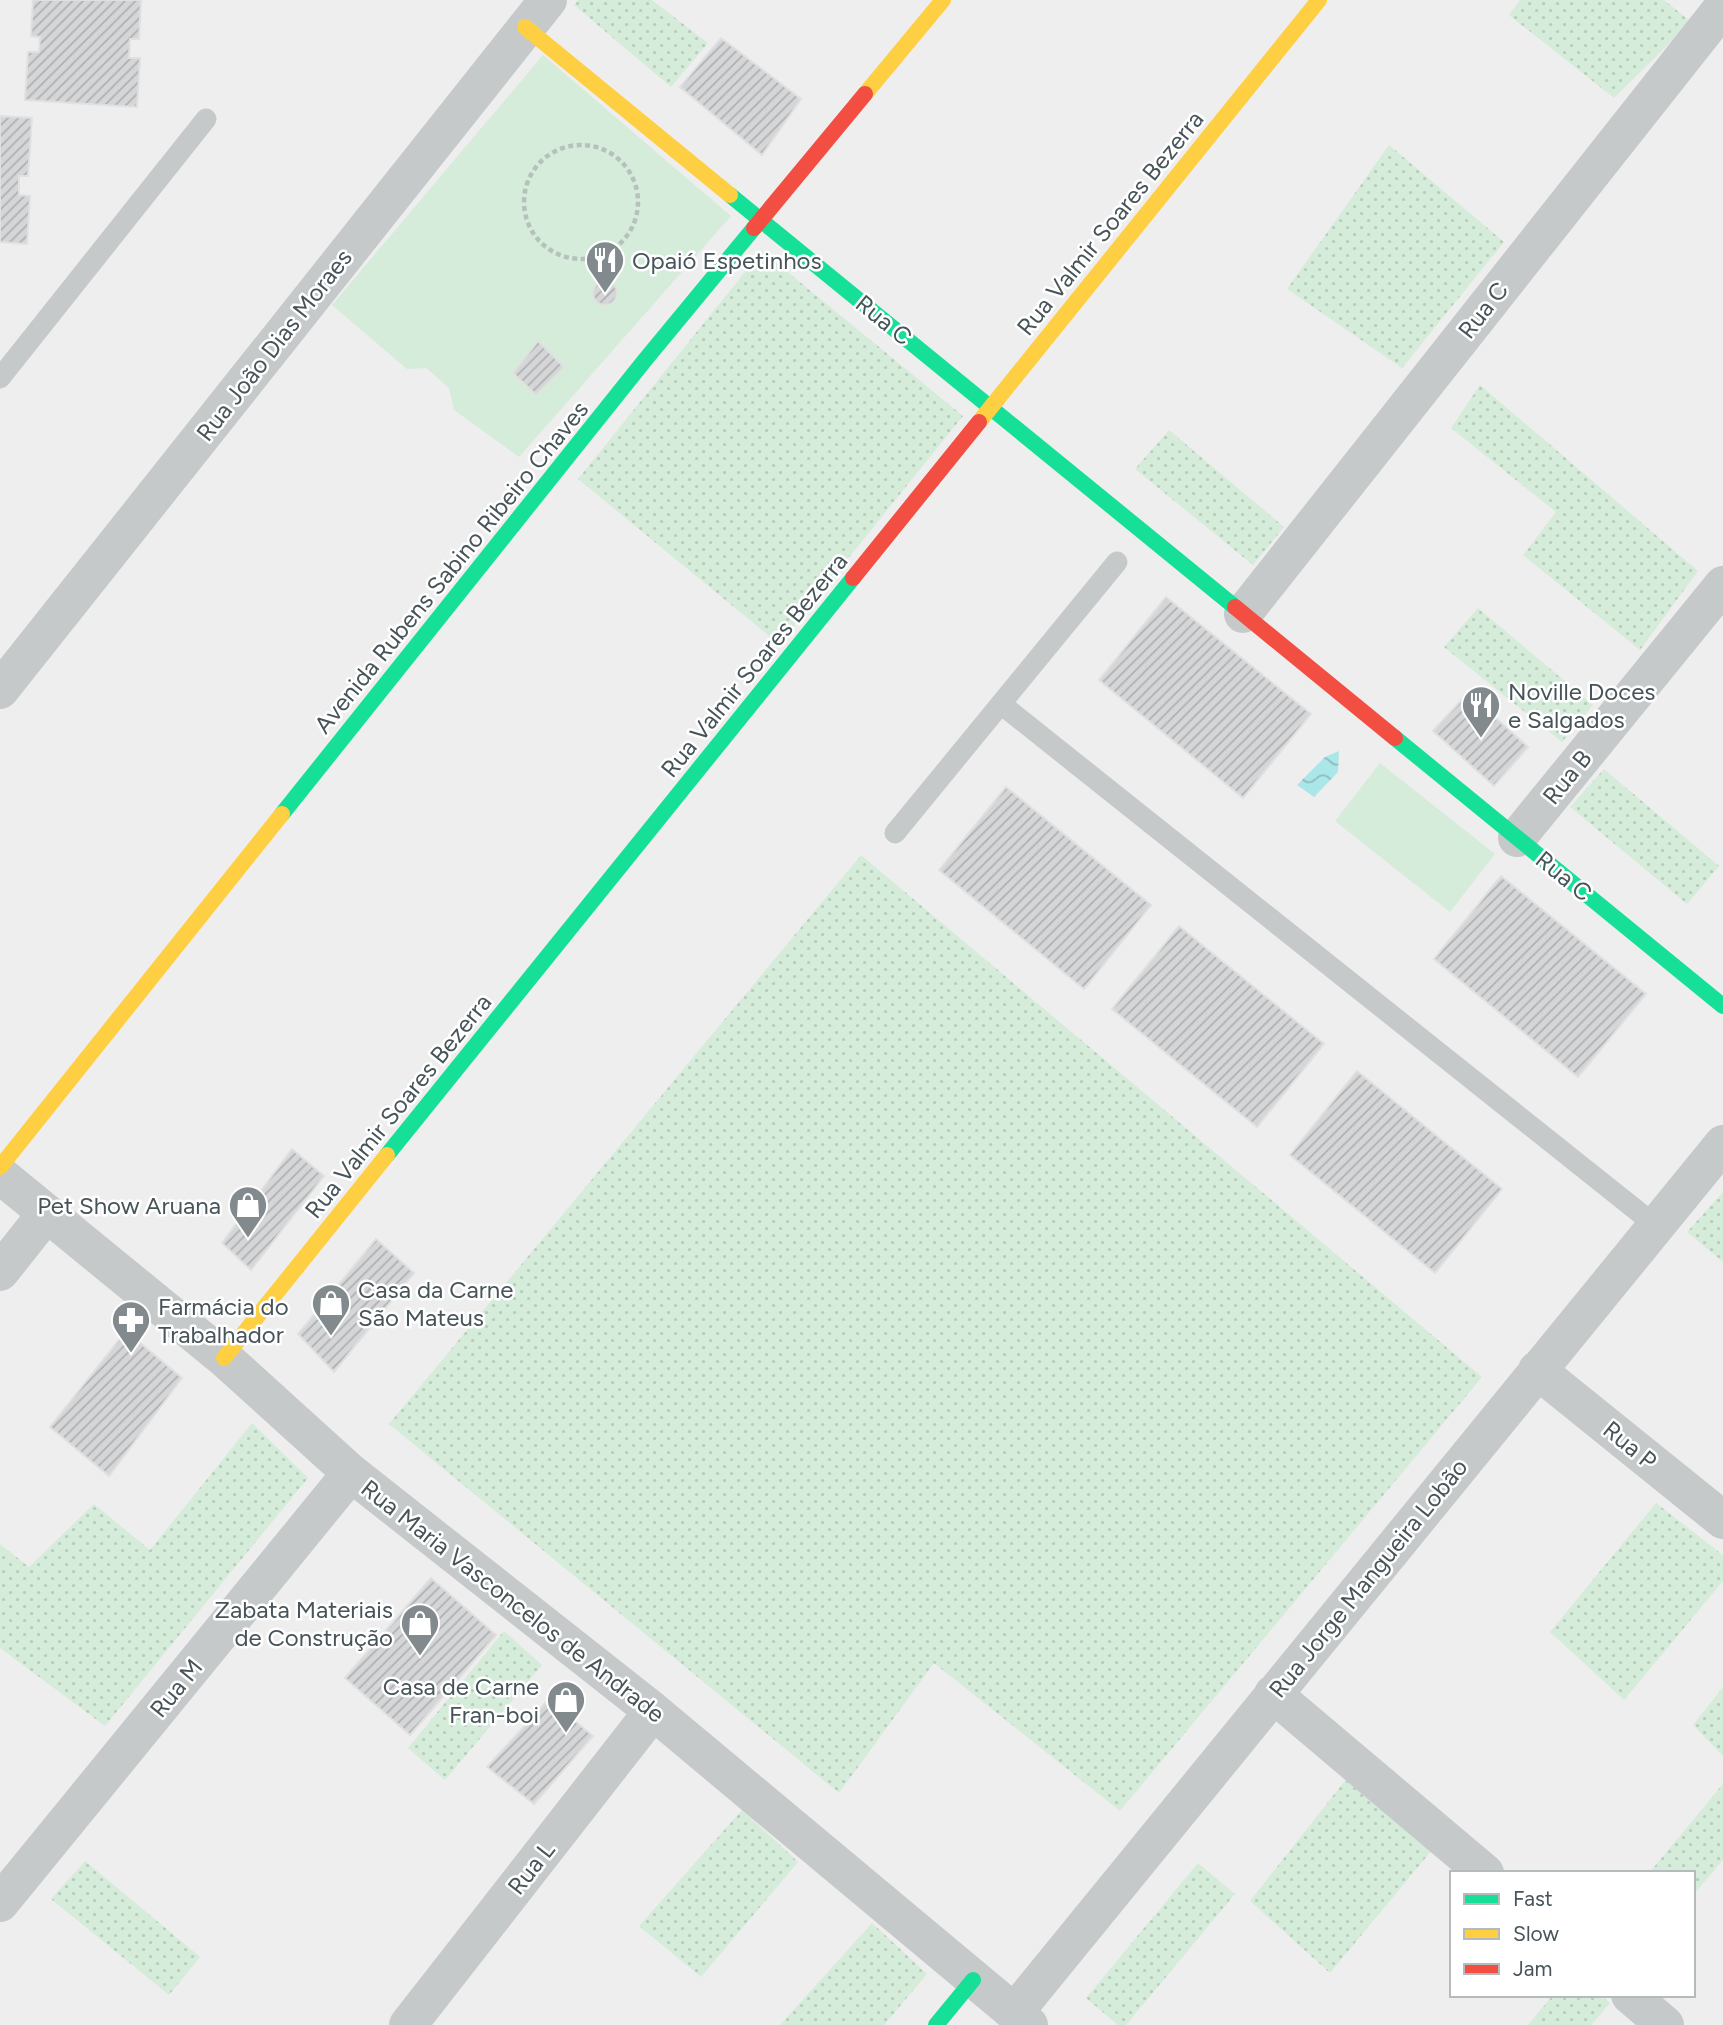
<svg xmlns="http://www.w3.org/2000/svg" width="1723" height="2025" font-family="Figtree,sans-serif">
	<defs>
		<pattern id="grass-dots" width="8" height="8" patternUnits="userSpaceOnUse" patternTransform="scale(1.75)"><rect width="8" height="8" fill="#d4ecd9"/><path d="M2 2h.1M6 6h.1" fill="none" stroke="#b7ccbc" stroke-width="1.8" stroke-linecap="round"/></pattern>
		<pattern id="water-waves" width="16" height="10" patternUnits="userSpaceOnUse" patternTransform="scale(1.75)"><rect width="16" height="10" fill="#abe6e8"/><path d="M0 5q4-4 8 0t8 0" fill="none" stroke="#8dbdbf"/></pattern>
		<pattern id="building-hatch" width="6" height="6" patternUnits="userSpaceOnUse" patternTransform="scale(1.75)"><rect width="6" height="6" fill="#d5d6d7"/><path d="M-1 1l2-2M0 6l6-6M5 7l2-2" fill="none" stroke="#afb0b1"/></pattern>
	</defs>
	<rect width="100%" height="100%" fill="#efeeee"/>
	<!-- grass -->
	<path fill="url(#grass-dots)" d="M578 0H652L708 43 671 87 574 5Z
		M1520 0H1664L1691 22 1614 98 1509 15Z
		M1389 145 1504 242 1402 368 1287 289Z
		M762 251 963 416 779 644 578 479Z
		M1480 385 1698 571 1640 650 1523 555 1556 512 1451 428Z
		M1169 430 1284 527 1253 565 1135 469Z
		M1478 608 1593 705 1562 742 1444 647Z
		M1604 769 1719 866 1687 904 1570 807Z
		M861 855 1482 1377 1120 1811 934 1663 839 1793 389 1424Z
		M1723 1192V1262L1687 1232Z
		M252 1423 308 1478 105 1726 0 1648V1544L29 1567 94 1504 150 1550Z
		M1656 1503 1723 1555V1581L1624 1700 1550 1632Z
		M504 1631 542 1665 445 1780 408 1748Z
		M1723 1687V1756L1693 1725Z
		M1351 1773 1442 1838 1330 1973 1250 1901Z
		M1723 1784V1860L1693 1895V1873H1649Z
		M742 1810 798 1862 701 1977 639 1926Z
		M85 1861 200 1957 169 1995 51 1899Z
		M1198 1863 1235 1894 1126 2025H1118L1086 1998Z
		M872 1923 927 1974 884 2025H780Z
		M1553 1995H1601L1610 2003 1591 2025H1528Z"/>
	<!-- park -->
	<path fill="#d4ecd9" d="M543 55 731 216 519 457 454 410 449 388 426 368 407 369 332 305Z
		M1380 763 1495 854 1450 912 1335 821Z"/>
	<!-- water -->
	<path fill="url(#water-waves)" d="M1339 751 1338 772 1314 797 1297 785 1325 757Z"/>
	<!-- building -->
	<path fill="url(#building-hatch)" stroke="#e0e0e1" stroke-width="2" d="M33 0H141L139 39H130L129 58H140L137 107 25 100 28 52H39L40 37 31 36Z
		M721 38 801 99 762 155 680 87Z
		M0 116 32 118 28 176H19V195L30 196 27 244 0 242Z
		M593 293a12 12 0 1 1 24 0a12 12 0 1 1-24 0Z
		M538 341 564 367 536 395 513 373Z
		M1166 597 1311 714 1243 798 1099 680Z
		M1468 693 1528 747 1494 786 1433 731Z
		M1006 787 1151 905 1084 989 939 870Z
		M1501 876 1646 994 1578 1077 1434 959Z
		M1179 926 1324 1044 1257 1127 1112 1009Z
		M1357 1071 1502 1189 1435 1273 1290 1155Z
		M292 1149 324 1176 251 1270 222 1243Z
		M376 1239 414 1273 334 1372 298 1334Z
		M126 1331 182 1378 109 1476 50 1427Z
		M431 1578 496 1635 410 1735 345 1678Z
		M549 1699 593 1736 534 1804 487 1767Z"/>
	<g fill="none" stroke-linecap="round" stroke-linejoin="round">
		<!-- path -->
		<path stroke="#b6c1bc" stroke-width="4.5" stroke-dasharray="5 3.5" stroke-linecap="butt" d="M524 202a57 57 0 1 1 114 0a57 57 0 1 1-114 0Z"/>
		<!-- lane -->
		<path stroke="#c6c9ca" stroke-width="21" d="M0 378 206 119
			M1001 704 1655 1225
			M895 833 1117 562"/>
		<!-- street -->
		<path stroke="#c6c9ca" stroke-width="38" d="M1243 614 1723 7
			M0 690 548 0
			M1517 838 1723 585
			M0 1175 224 1358 351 1473 653 1711 1029 2025
			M0 1272 46 1214
			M1537 1370 1723 1520
			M1273 1694 1485 1873
			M0 1903 351 1473
			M1630 1995 1665 2025
			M1014 2013 1723 1144
			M408 2025 653 1711"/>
		<!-- fast -->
		<path stroke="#16e098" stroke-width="16" d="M730 195 1235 607
			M1395 738 1723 1006
			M282 814 645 360 754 228
			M387 1155 853 578
			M936 2025 973 1980"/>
		<!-- slow -->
		<path stroke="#ffcf43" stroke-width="16" d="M525 27 730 195
			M865 94 943 0
			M979 422 1319 0
			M0 1167 282 814
			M224 1358 387 1155"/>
		<!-- jam -->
		<path stroke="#f24e42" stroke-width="16" d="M754 228 865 94
			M853 578 979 422
			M1235 607 1395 738"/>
	</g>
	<!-- icons -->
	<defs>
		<g id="restaurant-pin" transform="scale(2.0125)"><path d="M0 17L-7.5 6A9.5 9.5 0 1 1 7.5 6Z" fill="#828a8d" stroke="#fff"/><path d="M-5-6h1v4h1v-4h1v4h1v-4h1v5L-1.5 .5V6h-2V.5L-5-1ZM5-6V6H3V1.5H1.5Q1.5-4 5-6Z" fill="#fff"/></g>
		<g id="shop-pin" transform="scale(2.0125)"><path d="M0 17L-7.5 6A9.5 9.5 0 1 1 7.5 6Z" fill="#828a8d" stroke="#fff"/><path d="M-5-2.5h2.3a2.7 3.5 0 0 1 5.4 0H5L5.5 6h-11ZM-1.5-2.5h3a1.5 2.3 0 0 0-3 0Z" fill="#fff"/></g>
		<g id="pharmacy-pin" transform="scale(2.0125)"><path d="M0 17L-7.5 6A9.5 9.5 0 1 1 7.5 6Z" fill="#828a8d" stroke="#fff"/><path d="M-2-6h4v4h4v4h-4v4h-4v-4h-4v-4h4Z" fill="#fff"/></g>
	</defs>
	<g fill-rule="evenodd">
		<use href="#restaurant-pin" x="605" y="260"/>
		<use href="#restaurant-pin" x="1481" y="705"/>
		<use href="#shop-pin" x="248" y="1205"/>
		<use href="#shop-pin" x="331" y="1303"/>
		<use href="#pharmacy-pin" x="131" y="1320"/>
		<use href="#shop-pin" x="420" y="1623"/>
		<use href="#shop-pin" x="566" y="1700"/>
	</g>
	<g text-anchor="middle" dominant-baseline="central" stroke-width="5" stroke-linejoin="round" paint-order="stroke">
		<!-- street labels -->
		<g font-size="24" fill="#475459" stroke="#fff">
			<text transform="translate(1110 223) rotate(-51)">Rua Valmir Soares Bezerra</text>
			<text transform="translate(1483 310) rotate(-52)">Rua C</text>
			<text transform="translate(884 320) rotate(39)">Rua C</text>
			<text transform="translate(274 345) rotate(-52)">Rua João Dias Moraes</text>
			<text transform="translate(451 567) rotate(-51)">Avenida Rubens Sabino Ribeiro Chaves</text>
			<text transform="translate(754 665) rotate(-51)">Rua Valmir Soares Bezerra</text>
			<text transform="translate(1567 777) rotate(-51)">Rua B</text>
			<text transform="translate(1564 876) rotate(39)">Rua C</text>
			<text transform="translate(398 1106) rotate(-51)">Rua Valmir Soares Bezerra</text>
			<text transform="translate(1630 1445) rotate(39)">Rua P</text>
			<text transform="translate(1368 1578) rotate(-51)">Rua Jorge Mangueira Lobão</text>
			<text transform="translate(513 1601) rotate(38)">Rua Maria Vasconcelos de Andrade</text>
			<text transform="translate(176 1688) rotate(-51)">Rua M</text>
			<text transform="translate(531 1868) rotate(-52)">Rua L</text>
		</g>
		<!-- poi labels -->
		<g font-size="24" fill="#475459" stroke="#fff" text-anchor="start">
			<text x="632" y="260">Opaió Espetinhos</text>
			<text x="1508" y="691">Noville Doces<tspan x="1508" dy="28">e Salgados</tspan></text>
			<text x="221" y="1205" text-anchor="end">Pet Show Aruana</text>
			<text x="358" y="1289">Casa da Carne<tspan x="358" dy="28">São Mateus</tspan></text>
			<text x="158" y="1306">Farmácia do<tspan x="158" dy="28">Trabalhador</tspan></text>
			<text x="393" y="1609" text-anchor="end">Zabata Materiais<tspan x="393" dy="28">de Construção</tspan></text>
			<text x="539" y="1686" text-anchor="end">Casa de Carne<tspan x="539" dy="28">Fran-boi</tspan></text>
		</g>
	</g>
	<!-- legend -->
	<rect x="1450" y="1871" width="245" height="126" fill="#ffffff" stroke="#b5bbbd" stroke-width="2"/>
	<rect x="1464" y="1894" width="35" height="10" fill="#16e098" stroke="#b5bbbd" stroke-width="2"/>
	<text x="1513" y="1906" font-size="21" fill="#475459">Fast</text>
	<rect x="1464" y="1929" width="35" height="10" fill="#ffcf43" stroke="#b5bbbd" stroke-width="2"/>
	<text x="1513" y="1941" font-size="21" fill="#475459">Slow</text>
	<rect x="1464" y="1964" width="35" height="10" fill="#f24e42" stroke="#b5bbbd" stroke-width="2"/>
	<text x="1513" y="1976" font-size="21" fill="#475459">Jam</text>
</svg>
